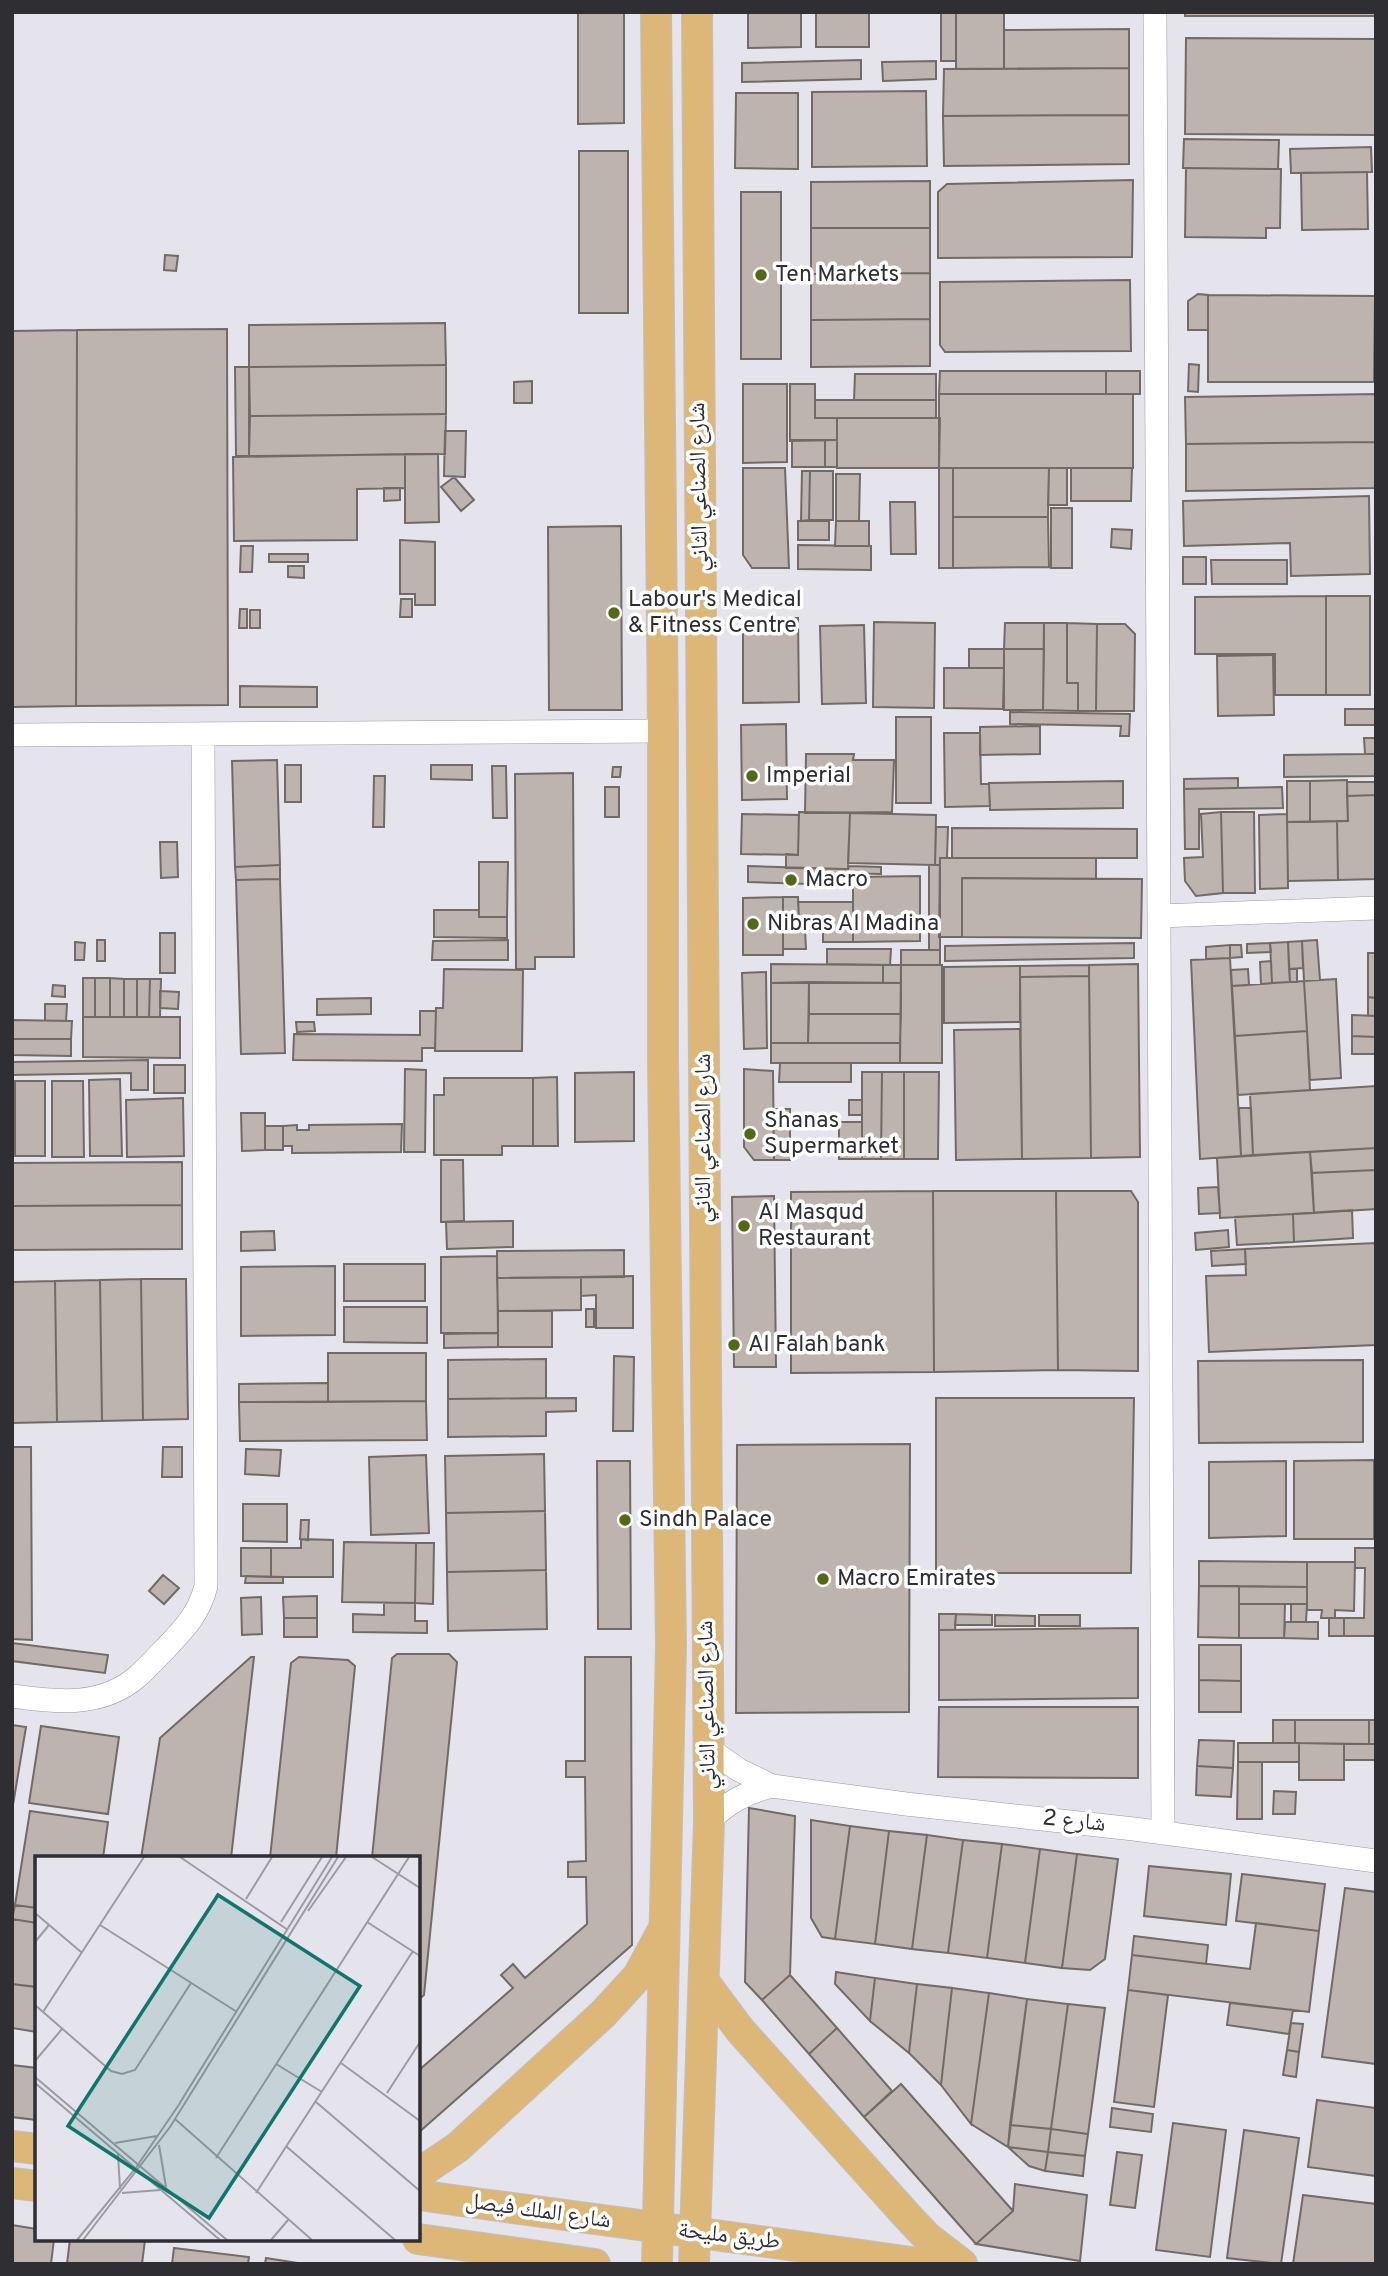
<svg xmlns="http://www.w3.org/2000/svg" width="1388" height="2276" font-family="Overpass,'Noto Naskh Arabic',sans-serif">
	<rect width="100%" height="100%" fill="#e5e3ec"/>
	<!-- building -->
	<path fill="#bdb4af" stroke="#726a65" stroke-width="2" d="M578 12H624V123L578 124Z
		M748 12H801V47L748 48Z
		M816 12H869V47H816Z
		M941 12H956V61H941Z
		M956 12H1004V69H956Z
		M1185 12H1376V16H1185Z
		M1129 29V68L1004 69V30Z
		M1186 38 1376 39V135L1185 134Z
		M861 60V79L742 82V63Z
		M936 61V79L883 81 882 62Z
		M1129 68V115L943 116 944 69Z
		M926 91 927 166 812 167V92Z
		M736 93H798V169L735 168Z
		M1129 115V164L944 166 943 116Z
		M1184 139 1279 140 1278 169 1183 168Z
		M1371 147 1372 172 1291 173 1290 149Z
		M579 151H628V313H579Z
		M1186 168 1281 169 1280 228H1266V238L1185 237Z
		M1367 172 1368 229 1302 230 1301 173Z
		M1133 180 1132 257 938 258V192L947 184Z
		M930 181V228H811V182Z
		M741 192H781V359H741Z
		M811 228H930V273L811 274Z
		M165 255 178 256 176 271 164 270Z
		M930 273V319L811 320V274Z
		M1130 280 1131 351 945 352 940 345V282Z
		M1198 294 1208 295V330H1188V301Z
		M1208 295 1375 296 1374 382H1208Z
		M930 319V366L811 367V320Z
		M445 323 446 365 249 367V325Z
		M227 329 228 705 76 706 77 330Z
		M77 330 76 706 12 707V331Z
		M1189 364 1199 365 1198 392 1188 391Z
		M446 365V414L250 416 249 367Z
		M235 367H249V456H236Z
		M940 371H1106V394H939Z
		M1106 371H1140V394H1106Z
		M855 374H936V400H854Z
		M532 381V403H514V382Z
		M743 384H787V462L743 463Z
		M790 384H815V418H837V440L790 441Z
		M939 394H1133V468H939Z
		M1376 394V442L1186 444 1185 397Z
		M815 400H936V418H815Z
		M446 414 445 454 249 456 250 416Z
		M837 418H940L939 468H837Z
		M445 431H466L465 477 444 476Z
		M792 440H825V467H792Z
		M825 440H837V467H825Z
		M1376 442V488L1186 491V444Z
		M405 454H438L439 522 405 523Z
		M405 454V488L357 489V540L234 541 233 457Z
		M743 468H785L789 568H752L743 555Z
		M939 468H953V568H939Z
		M953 468H1049L1048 517H953Z
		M1049 468H1067V505H1048Z
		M1071 468H1132L1131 501H1071Z
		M802 471H810L809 520 801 521Z
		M810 471H833V520H809Z
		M836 474H860L859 521H836Z
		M454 477 474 500 461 511 441 487Z
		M384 488H400V500L384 501Z
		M1369 496 1370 574 1291 576 1290 543 1184 546 1183 501Z
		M890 502H915L916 554H891Z
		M1051 508H1072V568H1051Z
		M953 517H1048L1049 567 953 568Z
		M798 521H829V540H798Z
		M836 521H869V546H835Z
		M621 526 622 710H549L548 527Z
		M1112 529 1132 530 1131 549 1111 547Z
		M400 540 435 542V605H415V594H400Z
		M798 545 871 546V570L798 569Z
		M241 546H253L252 572H240Z
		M269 554H308V562H269Z
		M1183 557H1206V584H1183Z
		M1211 560H1287V584H1212Z
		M288 566H304V578L288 577Z
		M1326 596H1370V695H1326Z
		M1326 596V695H1275V654H1195V597Z
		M401 599H412V617H400Z
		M240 609H247V628H239Z
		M250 610H260V628H250Z
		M757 618H798L799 702 743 703V631Z
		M874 622 935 623 934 708 873 707Z
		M1005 623H1044V649H1004Z
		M1044 623H1067V683H1078V711L1043 710Z
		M1067 623 1097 624 1096 711H1078V683H1067Z
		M1097 624H1125L1135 634 1134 711H1096Z
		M864 625 866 703 822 704 820 626Z
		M969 649H1004V668H969Z
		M1004 649H1044L1043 710H1004Z
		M1273 655 1274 715 1218 716 1217 656Z
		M944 668H1004L1003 709 944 708Z
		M240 686 317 687V707H240Z
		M1345 709H1376V725H1345Z
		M1010 712 1130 714 1129 736H1120L1121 726 1010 724Z
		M896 717H931V803H896Z
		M786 724 787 799 742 800 741 725Z
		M1040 726V754L980 755V727Z
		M944 733H980L981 784H989L990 806 945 807Z
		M1364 738H1375L1376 754H1365Z
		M806 754H854L853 760H894L892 812 805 813Z
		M1365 754H1376V776L1284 777V755Z
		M277 760 280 865 235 867 232 761Z
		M285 765H301V802H285Z
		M431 765H472V780L431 779Z
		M492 766H506L507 818H493Z
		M613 767H621L620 777H612Z
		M573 773 574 957H535V969H516L515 774Z
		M374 776H385L384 827H373Z
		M1238 778V788L1184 789V779Z
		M1347 780 1348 821 1310 822V781Z
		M1123 781V808L990 810 989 783Z
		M1287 781H1310V822H1287Z
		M1347 782H1376V795L1347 796Z
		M605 787H619V817H605Z
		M1282 787 1283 808 1199 809V849H1185L1184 789Z
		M1376 795V879L1338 880 1337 821H1348L1347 796Z
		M799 812 850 813 848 869 786 868V854L798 855Z
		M1221 812 1223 893 1196 896 1185 881 1184 858 1203 857 1201 814Z
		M1221 812H1254L1255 893H1223Z
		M850 813 936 815 935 865 848 863Z
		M742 814 799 815 798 855 741 854Z
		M1287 814 1288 888 1260 889 1259 815Z
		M1337 821 1338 880 1288 881 1287 822Z
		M936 827H948L947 858H940V865H935Z
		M952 828 1137 829V858H952Z
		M160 842H177L178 877 161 878Z
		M940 858H1096V879L962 878V937H939Z
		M479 862H508L507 917H479Z
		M280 865V879L236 880 235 867Z
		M929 865H940V950H929Z
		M748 866 842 869 841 885 748 882Z
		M849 866 881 867V874L842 873V869H848Z
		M920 876V941L853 942V877Z
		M962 878 1142 879 1141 938 962 937Z
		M280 879 285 1053 241 1054 236 880Z
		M783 897V955H743V898Z
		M783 897H798L799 918H819V930H805L806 949H783Z
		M798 902H853V942H823V918H799Z
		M434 910H479V917H507V938L434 937Z
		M160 933H175V973H160Z
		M97 940H105V961H97Z
		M508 940V960H432L433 941Z
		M1317 940 1320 980 1304 981 1302 941Z
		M1302 941 1303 968 1289 969 1288 942Z
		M75 942 85 943 84 960H75Z
		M1288 942 1290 982 1272 983 1270 943Z
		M1134 943V958L945 961V946Z
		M1270 943 1271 952 1247 953V944Z
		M1230 945V958L1206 959V947Z
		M1230 945H1241L1242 957 1230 958Z
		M827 949H891L890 965 827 964Z
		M901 950H940V965H901Z
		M1368 953H1376V998L1368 997Z
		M1230 958 1241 1156 1200 1159 1191 960Z
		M1271 961 1272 983 1261 984 1260 962Z
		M771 964 883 965V983H771Z
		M1138 964 1140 1157 1091 1158 1089 965Z
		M883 965H901V983H883Z
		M901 965H942V1063H900Z
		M1089 965V976L1020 977V966Z
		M1020 966V1022L944 1023V967Z
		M444 969 523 970 522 1051H435L436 1008H443Z
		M1248 969 1249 985 1232 986 1231 970Z
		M1289 969H1297V982H1290Z
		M766 972 767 1048 744 1049 742 973Z
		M1089 976 1091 1158 1022 1159 1020 977Z
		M83 978H95V1017H83Z
		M95 978H110V1017H95Z
		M110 978 124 979V1017H110Z
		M124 979H137V1017H124Z
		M137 979H150L149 1017H137Z
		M150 979H161L160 1017H149Z
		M1336 979 1341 1078 1310 1080 1304 981Z
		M1304 981 1307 1031 1235 1036 1232 986Z
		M809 982 901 983V1014H809Z
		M809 982 808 1043H771V983Z
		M53 985 65 986V997L52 996Z
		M160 991 179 992 178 1009 160 1008Z
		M1368 997 1376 998V1016H1368Z
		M371 998V1014L317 1015V999Z
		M45 1004H67L66 1021H45Z
		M420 1011H436L435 1048H422V1061L293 1060 294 1034 420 1035Z
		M809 1014H901L900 1043H808Z
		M1352 1015 1376 1016V1037L1352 1036Z
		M83 1017H180V1058L83 1057Z
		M12 1020 72 1021 71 1039H12Z
		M296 1022H314L315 1031 297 1032Z
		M1020 1029 1022 1159 956 1160 954 1030Z
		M1307 1031 1310 1090 1238 1095 1235 1036Z
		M1352 1036 1376 1037V1054H1352Z
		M12 1039H71V1056L12 1055Z
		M771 1043H900V1063H771Z
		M148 1060V1090H131V1073L12 1075V1062Z
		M780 1063H851V1082H779Z
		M154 1065H185V1093H154Z
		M405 1069 426 1070 425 1152H404Z
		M744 1069 773 1071 774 1160H754L744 1147Z
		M634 1072V1141L575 1142V1073Z
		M862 1072H882L881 1159H862Z
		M882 1072H904V1159H881Z
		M904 1072H939L938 1159H904Z
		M557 1077 558 1146H533V1078Z
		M444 1078H533V1146H502V1155H434V1095H444Z
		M120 1079 122 1156H90L89 1080Z
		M15 1081H45V1156H15Z
		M52 1081H83L84 1157H52Z
		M1376 1086V1148L1253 1155 1250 1094Z
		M183 1098 184 1156 127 1157 126 1100Z
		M849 1100H862V1115H849Z
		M1239 1108H1251L1253 1155 1241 1156Z
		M773 1109H790V1160H774Z
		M241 1113H265V1150L242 1151Z
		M839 1122H862V1159H839Z
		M402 1124 401 1152 292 1153V1146H283V1126L297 1125V1130H309V1125Z
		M265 1126H283V1150H265Z
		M1376 1148V1170L1312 1173 1310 1152Z
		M1310 1152 1314 1213 1220 1218 1217 1158Z
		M441 1160H463L464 1221 441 1222Z
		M182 1162V1205L12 1206V1163Z
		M1375 1170 1376 1209 1314 1213 1312 1173Z
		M1218 1187 1220 1213 1199 1214 1198 1188Z
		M933 1191H1056L1058 1370 934 1372Z
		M933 1191 934 1372 791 1373V1192Z
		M1056 1191H1131L1138 1202V1371L1058 1370Z
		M774 1196 776 1367H734L732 1197Z
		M182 1205V1249L12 1250V1206Z
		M1352 1210 1353 1238 1294 1242 1293 1214Z
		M1293 1214 1294 1242 1237 1245 1235 1217Z
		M513 1221V1247L447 1249 446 1222Z
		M1228 1230 1229 1247 1196 1250 1195 1233Z
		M274 1231 275 1250 241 1251V1232Z
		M1376 1243V1345L1209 1352 1206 1276 1246 1275 1245 1249Z
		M1245 1249 1246 1264 1212 1266 1211 1251Z
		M624 1250V1277L497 1278V1251Z
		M497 1256 498 1333H441V1257Z
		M344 1264H425V1301H344Z
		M335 1266V1335L241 1336V1267Z
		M633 1276V1328H596V1295L581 1296V1277Z
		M581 1277V1310L498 1311 497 1278Z
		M141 1279 143 1420 102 1421 100 1280Z
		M141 1279H186L188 1419 143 1420Z
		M100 1280 102 1421 57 1422 55 1281Z
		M55 1281 57 1422 12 1423V1282Z
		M344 1307H427V1343L344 1342Z
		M586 1309H594V1327H586Z
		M498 1311H552V1347H498Z
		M498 1333V1347L444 1348V1334Z
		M328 1353H426V1401L328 1402Z
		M614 1356 634 1357 633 1431H613Z
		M546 1359V1398L448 1399V1360Z
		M1363 1360V1442L1199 1443 1198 1361Z
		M328 1383V1402H239V1384Z
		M576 1398V1411L546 1412V1436L448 1437V1399Z
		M936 1398H1134L1131 1573H936Z
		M426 1401 427 1440 240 1441 239 1402Z
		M910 1444 909 1712 736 1713 737 1445Z
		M12 1447H31L32 1640 12 1639Z
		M163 1447H182V1477H162Z
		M246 1449 281 1450 279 1476 245 1474Z
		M544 1454 545 1511 446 1513 445 1456Z
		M426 1455 429 1533 371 1535 369 1457Z
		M1374 1460V1539H1294V1461Z
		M597 1461H630L631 1629H598Z
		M1286 1461V1536L1209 1538V1462Z
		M243 1504H287V1542L243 1541Z
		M545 1511 546 1570 447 1572 446 1513Z
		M301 1520H309L308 1540 300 1539Z
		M301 1539 333 1540V1577H271V1548H301Z
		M344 1542 416 1543 415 1603 342 1602Z
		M416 1543H434L433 1604 415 1603Z
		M241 1548H271V1577L241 1576Z
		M1355 1548H1376V1636H1344V1618H1364L1365 1568H1355Z
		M1199 1561 1307 1562V1587L1199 1586Z
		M1307 1562H1355L1354 1611 1335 1610V1618H1321L1322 1610H1307Z
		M546 1570 547 1629 448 1631 447 1572Z
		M163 1575 179 1588 164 1604 149 1591Z
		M246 1576 283 1577V1583H245Z
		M1199 1586H1239V1638L1198 1637Z
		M1239 1586 1307 1587V1604H1239Z
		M317 1596V1618H284L283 1597Z
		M261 1597 262 1634 242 1635 241 1598Z
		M384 1603H415V1621H427V1633L353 1632V1614L384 1615Z
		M1239 1604H1285L1284 1638H1239Z
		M1291 1604H1307L1306 1622H1291Z
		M939 1614H956L955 1630H939Z
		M956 1614 992 1615V1625H955Z
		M995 1615 1035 1616V1626H995Z
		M1039 1615H1080V1626H1039Z
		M284 1618H317V1637H284Z
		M1329 1618H1344V1636H1329Z
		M1285 1622H1318V1639L1284 1638Z
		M1138 1628V1698L939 1700V1630Z
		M12 1643 108 1655 105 1673 12 1661Z
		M1199 1645H1241V1681L1199 1680Z
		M397 1654H449L457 1662 424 1995 418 2000V1858H372L392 1658Z
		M251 1657H254L231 1858H141L160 1738Z
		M299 1657 348 1660 355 1666 336 1858H270L291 1663Z
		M585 1657H631L632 1945 418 2133V2071L513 1988 501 1975 513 1964 525 1978 587 1924 586 1877H568V1862L586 1861 585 1777H566V1761H585Z
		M1199 1680 1241 1681V1712H1199Z
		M939 1707H1138V1778L938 1777Z
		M1273 1720H1295V1743H1273Z
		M1295 1720H1369V1744L1295 1743Z
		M1369 1720H1376V1744H1369Z
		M12 1725 26 1727 13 1805 12 1804Z
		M41 1726 119 1737 108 1814 29 1803Z
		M1199 1740 1234 1741 1233 1768 1197 1766Z
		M1238 1743H1299V1762H1238Z
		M1299 1743 1344 1744V1780H1299Z
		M1344 1744H1376V1760H1344Z
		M1238 1762H1262V1819H1237Z
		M1197 1766 1233 1768 1231 1797 1196 1795Z
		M1274 1791 1296 1792 1295 1814H1273Z
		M749 1808 795 1816 790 1975 762 2000 745 1982Z
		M30 1811 108 1822 103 1858H37V1908L15 1905Z
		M811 1820 850 1826 835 1939 822 1937 811 1918Z
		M850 1826 889 1831 875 1944 835 1939Z
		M889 1831 927 1835 912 1949 875 1944Z
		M927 1835 963 1840 948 1953 912 1949Z
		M963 1840 1002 1844 987 1958 948 1953Z
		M1002 1844 1040 1849 1025 1963 987 1958Z
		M1040 1849 1077 1854 1062 1968 1025 1963Z
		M1077 1854 1118 1859 1105 1959 1090 1970 1062 1968Z
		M1149 1866 1231 1874 1226 1925 1144 1916Z
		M1242 1874 1325 1884 1319 1931 1236 1921Z
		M1345 1888 1376 1892V2064L1322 2057Z
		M15 1905 37 1908V1923L12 1919Z
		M12 1919 37 1923V1987L12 1984Z
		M1256 1923 1319 1931 1309 2012 1128 1990 1132 1955 1250 1969Z
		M1134 1936 1208 1945 1206 1964 1132 1955Z
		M836 1972 875 1978 870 2021 835 1984Z
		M790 1975 837 2028 809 2054 762 2000Z
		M875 1978 917 1984 909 2053 870 2021Z
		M12 1984 37 1987V2032L12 2028Z
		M917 1984 952 1988 941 2085 909 2053Z
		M952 1988 989 1993 971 2124 941 2085Z
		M1128 1990 1168 1995 1154 2107 1114 2102Z
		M989 1993 1027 1999 1008 2147 971 2124Z
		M1027 1999 1068 2004 1051 2129 1010 2125Z
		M1230 2003 1293 2010 1289 2034 1227 2025Z
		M1068 2004 1105 2008 1088 2134 1051 2129Z
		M1291 2023 1303 2024 1299 2052 1287 2050Z
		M837 2028 892 2091 864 2117 809 2054Z
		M1287 2050 1299 2052 1296 2077 1283 2075Z
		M12 2065 37 2068V2120L12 2117Z
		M901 2084 1013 2211 976 2244 864 2117Z
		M1317 2100 1376 2108V2176L1308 2167Z
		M1112 2108 1153 2114 1151 2132 1110 2127Z
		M1173 2123 1226 2130 1210 2257 1156 2250Z
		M1010 2125 1051 2129 1048 2152 1008 2147Z
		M1051 2129 1088 2134 1085 2156 1048 2152Z
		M1244 2130 1299 2138 1281 2264 1227 2258Z
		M1008 2147 1048 2152 1045 2171 1029 2166Z
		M1048 2152 1085 2156 1083 2176 1045 2171Z
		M1117 2152 1142 2155 1135 2208 1110 2205Z
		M1015 2184 1087 2195 1080 2261 976 2244 1013 2211Z
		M1303 2195 1376 2204V2264H1293Z
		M12 2225 37 2229V2239H54L51 2264H12Z
		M70 2239 145 2240 142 2264H67Z
		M174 2248 249 2257 248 2264H172Z
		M266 2258 304 2264H265Z"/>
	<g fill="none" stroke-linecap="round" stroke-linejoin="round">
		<!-- minor casing -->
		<g stroke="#9a98a1" stroke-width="24">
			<path id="minor" d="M1155 12 1163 1833
				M12 735 663 731
				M1159 916 1376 908
				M12 1696C55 1702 102 1708 138 1676 147 1668 156 1658 165 1649 184 1629 199 1614 206 1586L203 734
				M709 1749 739 1770 772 1786 906 1804 1134 1829 1376 1861
				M709 1821C728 1802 747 1792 772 1786"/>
		</g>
		<!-- major casing -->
		<g stroke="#c1c0c2" stroke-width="32">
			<path id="major" d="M656 12 663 731V1061L671 1646 657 2264
				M705 1983 740 2030 909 2218 928 2238 962 2264
				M12 2146 37 2149
				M418 2174 458 2147 603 2014 638 1976 663 1930
				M12 2183 37 2186
				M418 2195C587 2219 755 2239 924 2264
				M418 2239 595 2264
				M694 2264 709 1821 697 12"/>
		</g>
		<!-- minor -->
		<use href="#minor" stroke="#fff" stroke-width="23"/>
		<!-- major -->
		<use href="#major" stroke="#dcb777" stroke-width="30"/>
	</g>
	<!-- markers -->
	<g fill="#546917" stroke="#fff" stroke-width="2.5">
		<circle cx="761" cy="275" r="7"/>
		<circle cx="614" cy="613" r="7"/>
		<circle cx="752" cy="776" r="7"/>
		<circle cx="791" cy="880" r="7"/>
		<circle cx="753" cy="924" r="7"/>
		<circle cx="750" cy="1134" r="7"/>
		<circle cx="744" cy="1226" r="7"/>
		<circle cx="734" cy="1345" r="7"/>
		<circle cx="625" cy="1520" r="7"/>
		<circle cx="823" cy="1579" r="7"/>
	</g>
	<g text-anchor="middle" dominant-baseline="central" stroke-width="7" stroke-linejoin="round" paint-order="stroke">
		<!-- poi labels -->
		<g font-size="23" fill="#2f2e32" stroke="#fff" text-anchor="start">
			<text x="775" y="275">Ten Markets</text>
			<text x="628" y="600">Labour's Medical<tspan x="628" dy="26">&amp; Fitness Centre</tspan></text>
			<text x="766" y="776">Imperial</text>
			<text x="805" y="880">Macro</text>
			<text x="767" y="924">Nibras Al Madina</text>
			<text x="764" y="1121">Shanas<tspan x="764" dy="26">Supermarket</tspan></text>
			<text x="758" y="1213">Al Masqud<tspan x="758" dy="26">Restaurant</tspan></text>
			<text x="748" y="1345">Al Falah bank</text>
			<text x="639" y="1520">Sindh Palace</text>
			<text x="837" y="1579">Macro Emirates</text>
		</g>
		<!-- street labels -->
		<g font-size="23" fill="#2f2e32" stroke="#fff">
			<text transform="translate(700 487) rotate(-91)">شارع الصناعي الثاني</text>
			<text transform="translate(704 1138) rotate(-90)">شارع الصناعي الثاني</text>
			<text transform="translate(708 1705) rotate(-91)">شارع الصناعي الثاني</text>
			<text transform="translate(1074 1822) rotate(6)">شارع 2</text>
			<text transform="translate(538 2212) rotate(8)">شارع الملك فيصل</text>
			<text transform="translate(729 2237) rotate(7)">طريق مليحة</text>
		</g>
	</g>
	<!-- overview -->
	<g transform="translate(35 1856)">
		<rect width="385" height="385" fill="#e5e3ec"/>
		<path fill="none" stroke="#9c9ba2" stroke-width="2" d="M145 1 253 74M337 1 385 32M211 43 237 1M273 55 311 1M0 57 46 96M246 66 287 1M332 66 385 100M65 69 202 156M0 86 14 69M0 149 76 215 87 218 100 214 156 127M8 156 109 1M0 205 27 173M306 207 385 265M241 208 287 236M0 221 192 384M0 227 185 384M352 237 385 186M281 246 385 335M140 263 277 384M80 287 122 280M124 289 131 331M252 291 360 384M83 298 85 333M181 302 374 1M87 337 125 334M221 337 378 95M42 384 100 313 143 250 297 1M48 384 135 271 303 1M236 384 253 364"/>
		<path fill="#0f766e" fill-opacity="0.15" stroke="#0f766e" stroke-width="3.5" d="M183 39 325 130 174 362 33 270Z"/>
		<rect width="385" height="385" fill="none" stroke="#2f2e32" stroke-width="3.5"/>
	</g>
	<!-- border -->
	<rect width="1388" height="2276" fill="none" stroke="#2f2e32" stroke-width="28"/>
</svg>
